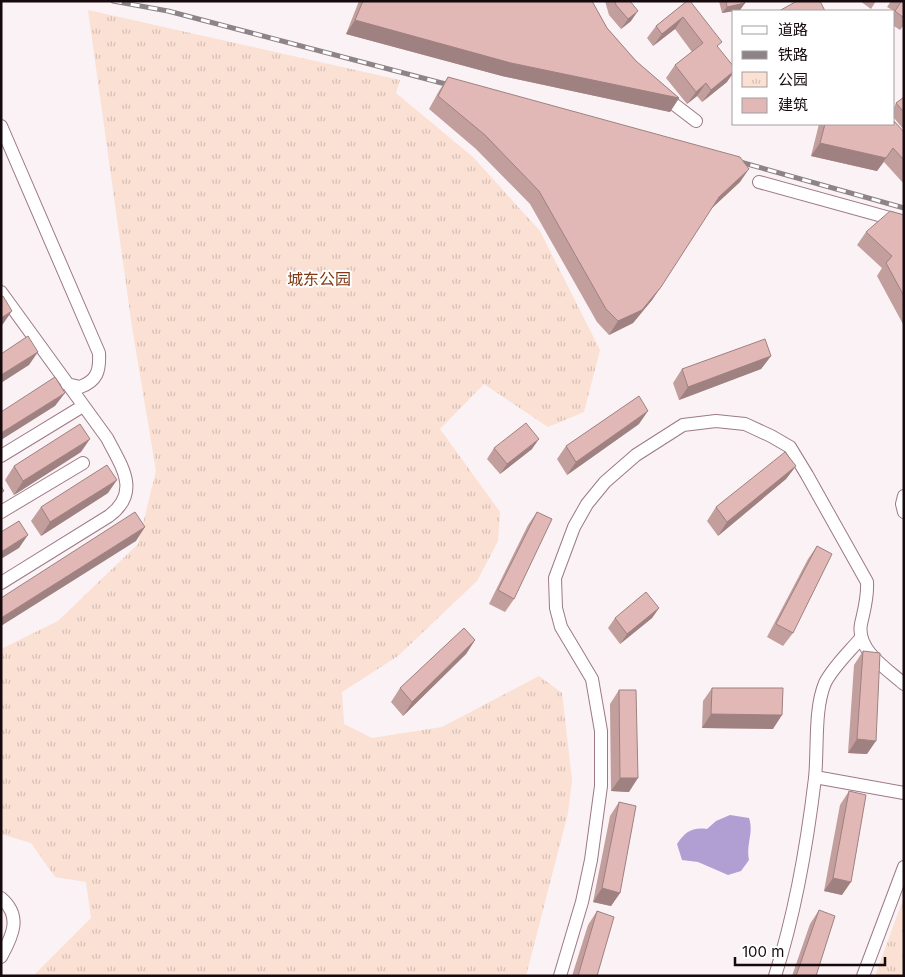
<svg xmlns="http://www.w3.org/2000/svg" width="905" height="977" font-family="Inter,'Noto Sans SC',sans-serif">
	<defs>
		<pattern id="park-tufts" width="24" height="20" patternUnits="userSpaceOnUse" patternTransform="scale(1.25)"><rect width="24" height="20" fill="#fbe0d4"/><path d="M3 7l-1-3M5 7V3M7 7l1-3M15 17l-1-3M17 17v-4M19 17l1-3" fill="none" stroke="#d6bfb5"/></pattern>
	</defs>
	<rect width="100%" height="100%" fill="#faf2f5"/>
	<!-- park -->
	<path fill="url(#park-tufts)" d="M88 10 400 80 396 93 473 157 540 231 600 350 584 412 548 427 484 384 440 429 500 512 498 541 477 581 398 656 342 692 344 724 372 738 442 727 539 676 562 693 572 780 568 813 526 976H33L91 918 86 882 55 877 31 843 1 834V649L58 621 138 544 156 471 132 327Z
		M904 897V976H875Z"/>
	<!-- water -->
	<path fill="#b19fd4" d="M730 815 749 818C754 833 746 843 749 860L741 871 728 875 698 862 682 860 677 844C685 832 692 827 707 829L716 821Z"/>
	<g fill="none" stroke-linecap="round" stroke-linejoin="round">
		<!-- minor casing -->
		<g stroke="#9d7987" stroke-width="14">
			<path id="minor" d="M662 95 696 121
				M1 126 99 353C100 371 97 381 80 387L67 384
				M759 182 904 222
				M1 292 107 438C122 467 141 492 109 516L1 583
				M1 456 83 406
				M904 496 902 504 904 512
				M1 512 83 463
				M815 777 904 793
				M1 898C22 916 13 935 1 957
				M560 976 582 902 591 860 601 786V731L592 679 561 627 556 608 555 578 574 527 587 504 605 482 636 455 683 425 716 421 745 424 771 436 790 447 807 475 867 582C868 598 864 610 861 624 856 650 887 669 904 684
				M775 976C796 911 807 845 815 778 818 749 814 709 825 683 833 667 849 652 861 638
				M863 976 904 867"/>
		</g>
		<!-- minor -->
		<use href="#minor" stroke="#fff" stroke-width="12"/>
		<!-- rail casing -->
		<g stroke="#8e8488" stroke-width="5">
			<path id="rail" d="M113 1 168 11 457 87
				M733 160 904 208"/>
		</g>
		<!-- rail -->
		<use href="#rail" stroke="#fff" stroke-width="3" stroke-dasharray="9" stroke-linecap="butt"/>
	</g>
	<!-- wall -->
	<path fill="#c29e9d" d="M359 1H592L607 28 636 61 679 98 670 112 502 76 346 34Z
		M605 1H630L631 21 621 29 609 15Z
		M687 1 718 48 727 82 702 102 697 96 687 104 666 78 675 65 692 52 675 29 653 46 647 38 656 26Z
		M719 1H745V3L740 10 722 13Z
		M860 1H876L871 9Z
		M891 1H904V25L900 30 894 26V11L887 7Z
		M448 77 740 182 711 208 652 300 633 323 609 335 597 322 530 204 476 149 429 109 439 91Z
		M904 97V130L894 118V107L896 103Z
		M819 124H894L904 132V184L884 162 877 171 811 156Z
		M904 215V326L877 276 882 268 857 245 866 232Z
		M771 356 761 369 679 400 673 383 682 369Z
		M639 424 567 475 557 459 566 446Z
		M494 448 532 449 500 474 487 459Z
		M81 452 14 495 5 480 14 466Z
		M796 466 786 479 718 536 707 521 716 507Z
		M108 493 41 536 31 521 41 507Z
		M537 512 514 599 505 612 489 604 528 525Z
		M817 546 793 633 783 646 767 637 808 559Z
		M659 608 652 618 620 644 608 628 615 618Z
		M475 640 466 654 403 716 391 702 400 688Z
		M863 651 867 754 848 753 854 665Z
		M712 688 773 729 702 728 703 701Z
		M619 690 629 792 611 791 610 704Z
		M849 791 842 895 824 891 840 805Z
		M619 802 620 893 611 906 593 902 610 816Z
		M819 910 816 976H792L810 924Z
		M597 911V976H572L588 925Z"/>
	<!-- shaded-wall -->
	<path fill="#9e8180" d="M745 3 740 10 722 13 727 7Z
		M638 11 631 21 621 29 628 19Z
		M683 17 675 29 653 46 662 34Z
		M355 20 679 98 670 112 502 76 346 34Z
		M734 71V72L727 82 702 102 711 90Z
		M706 83 697 96 687 104 696 92Z
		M820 143 886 158 877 171 811 156Z
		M749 169 740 182 710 210 719 197Z
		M661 287 652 300 633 323 609 335 618 321Z
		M12 311 3 324 1 326V318Z
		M38 352 29 365 1 383V375Z
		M771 356 761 369 679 400 688 387Z
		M65 393 55 406 1 440V433Z
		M648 411 639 424 567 475 576 462Z
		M90 439 81 452 14 495 23 481Z
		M539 439 532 449 500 474 507 464Z
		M796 466 786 479 718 536 727 522Z
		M117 480 108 493 41 536 50 522Z
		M145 527 136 541 1 626V618Z
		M28 535 19 548 1 559V552Z
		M659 608 652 618 620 644 627 634Z
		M475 640 466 654 403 716 412 702Z
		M711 714 782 715 773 729 702 728Z
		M857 739 876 741 867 754 848 753Z
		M620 778H638L629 792 611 791Z
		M833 878 851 882 842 895 824 891Z
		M602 888 620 893 611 906 593 902Z"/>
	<!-- building -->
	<path fill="#e2b8b7" stroke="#9e8180" d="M363 1H592L607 28 636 61 679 98 511 63 355 20Z
		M615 1H630L638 11 628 19 616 5Z
		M687 1H690L722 42 717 46 734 67V71L711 90 706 83 696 92 675 65 703 43 683 17 662 34 656 26Z
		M726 1H745V3L727 7Z
		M797 1H820L825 11H779Z
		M900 1H904V18L895 11 901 2Z
		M448 77 740 157 749 169 719 197 661 287 642 310 618 321 606 309 539 191 485 135 438 96Z
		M904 97V112L896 103Z
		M894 121 904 132V160L893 148 886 158 820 143 825 124H894Z
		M890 211 904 215V296L886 263 892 256 866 232Z
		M3 296 12 311 1 318V297Z
		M28 336 38 352 1 375V354Z
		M765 339 771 356 688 387 682 369Z
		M55 377 65 393 1 433V412Z
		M639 396 648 411 576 462 566 446Z
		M526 423 539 439 507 464 494 448Z
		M80 424 90 439 23 481 14 466Z
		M785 452 796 466 727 522 716 507Z
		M107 465 117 480 50 522 41 507Z
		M1 486 4 491 1 493Z
		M135 512 145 527 1 618V598Z
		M537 512 552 519 514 599 498 590Z
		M19 521 28 535 1 552V532Z
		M817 546 832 554 793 633 776 624Z
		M646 592 659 608 627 634 615 618Z
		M464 628 475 640 412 702 400 688Z
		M863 651 880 653 876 741 857 739Z
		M712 688H783L782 715 711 714Z
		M619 690H636L638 778H620Z
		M849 791 866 795 851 882 833 878Z
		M619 802 636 806 620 893 602 888Z
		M819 910 835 916 816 976H796Z
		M597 911 614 917 597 976H578Z"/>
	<g text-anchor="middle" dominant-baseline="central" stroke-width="4" stroke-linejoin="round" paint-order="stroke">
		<!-- park labels -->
		<g font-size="16" fill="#7f3912" stroke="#fff">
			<text x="319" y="279">城东公园</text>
		</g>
	</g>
	<!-- border -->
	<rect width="905" height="977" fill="none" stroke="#15090e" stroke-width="5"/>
	<!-- legend -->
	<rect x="732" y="10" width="162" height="115" fill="#ffffff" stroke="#a19d9f"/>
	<rect x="742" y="26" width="25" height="8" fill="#ffffff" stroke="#a19d9f"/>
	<text x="778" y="35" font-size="15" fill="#15090e">道路</text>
	<rect x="742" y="51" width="25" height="8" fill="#8e8488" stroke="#a19d9f"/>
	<text x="778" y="60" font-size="15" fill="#15090e">铁路</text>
	<rect x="742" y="72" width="25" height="15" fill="url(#park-tufts)" stroke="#a19d9f"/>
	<text x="778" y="85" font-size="15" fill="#15090e">公园</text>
	<rect x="742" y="98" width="25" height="15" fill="#e2b8b7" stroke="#a19d9f"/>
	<text x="778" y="110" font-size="15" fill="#15090e">建筑</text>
	<!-- scale -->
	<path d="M735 957v8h150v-8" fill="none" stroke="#15090e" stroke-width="2.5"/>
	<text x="742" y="957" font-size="15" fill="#15090e" stroke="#ffffff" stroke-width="4" paint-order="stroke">100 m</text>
</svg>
